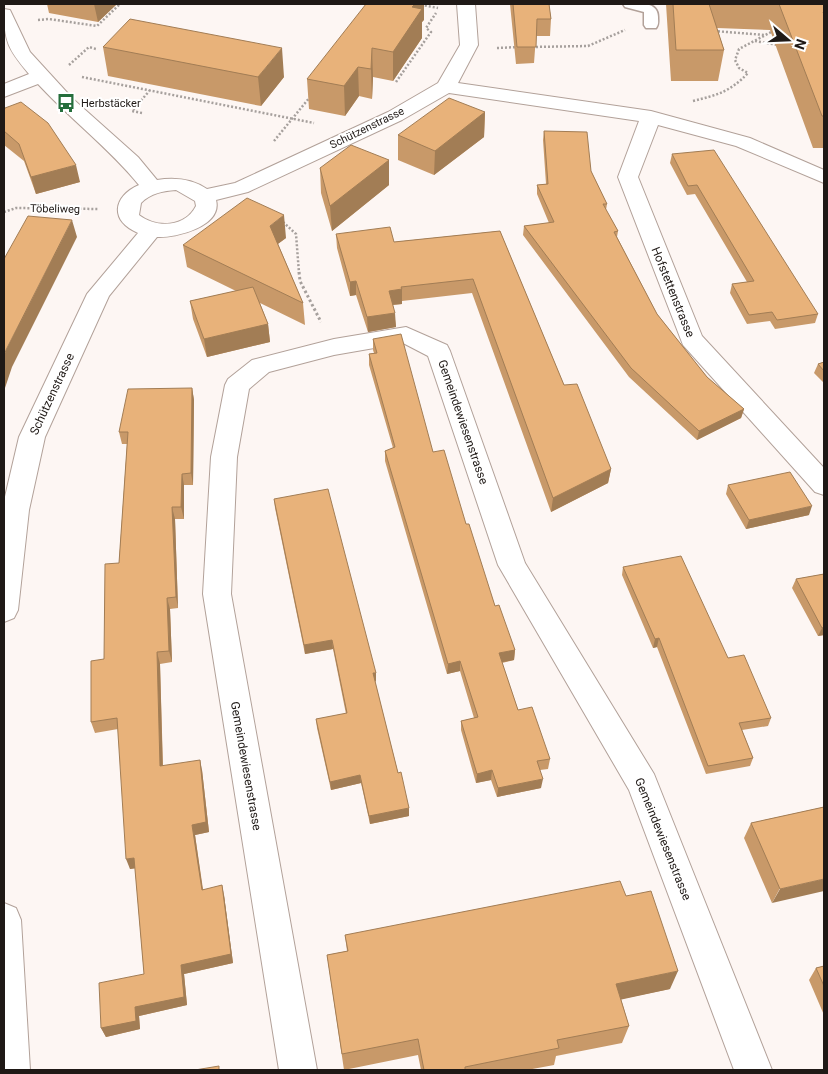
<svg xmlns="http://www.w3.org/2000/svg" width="828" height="1074" font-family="Roboto,sans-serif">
	<rect width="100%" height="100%" fill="#fdf6f3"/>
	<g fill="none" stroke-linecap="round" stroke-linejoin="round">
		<!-- service casing -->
		<g stroke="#b2a199" stroke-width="3">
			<path id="service" d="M623 4C635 3 658 0 658 17 658 22 659 24 656 28H646L644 25V12L625 7Z"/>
		</g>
		<!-- minor casing -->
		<g stroke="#b2a199" stroke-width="2">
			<path id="minor" d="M457 4H475L478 45 458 83 651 111 750 138 824 170V183L736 146 658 125 638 177 702 336 824 468V495L815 492 683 345 618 177 639 121 449 93 402 120 248 192 216 200C223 226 176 238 157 237L109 296 45 437 29 510 18 610 14 618 4 622V501L19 437 87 294 138 233C109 221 113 196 139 185 109 148 70 119 38 84L4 97V84L29 74C8 49 4 42 4 9L10 10 30 52 73 99 138 157 157 180C175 177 192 179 207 189L235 183 388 112 438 83 460 45ZM176 190 195 201 196 206C185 228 156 228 139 215L141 203C151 193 163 191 176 190Z
				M406 327 447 345 450 351 525 563 654 774 772 1070H734L629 790 498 565 428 356 403 343 334 355 269 372 249 389 237 457 231 594 317 1070H279L203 594 211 457 225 385 228 379 252 360 334 339Z
				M4 903 16 908 21 920 30 1070H4Z"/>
		</g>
		<!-- path-far1 -->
		<path stroke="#a6a09d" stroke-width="2.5" stroke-dasharray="2 2" stroke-linecap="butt" d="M417 4 438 8
			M38 20 49 19 97 26 120 4
			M714 31 765 35
			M755 41 778 45
			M532 47 588 46 625 30
			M497 48 519 47
			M69 65 89 47 96 49
			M82 77 314 123
			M396 82 431 32 426 28 436 13
			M693 101C717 95 730 92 748 73L739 68 735 60 739 49 775 30
			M142 113 132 111 151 89
			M274 141 310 97
			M4 212 16 208 99 209
			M283 222 296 234 299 273"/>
		<!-- path -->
		<path stroke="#a6a09d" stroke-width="3" stroke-dasharray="2.5 2.5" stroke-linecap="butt" d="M299 272 300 281 321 322"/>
		<!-- service -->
		<use href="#service" fill="#fff" fill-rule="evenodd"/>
		<!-- minor -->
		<use href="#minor" fill="#fff" fill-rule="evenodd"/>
	</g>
	<!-- wall -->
	<path fill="#c89969" d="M47 4H117L98 22 49 13Z
		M510 4H549L551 19 550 36H536L534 63 516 64Z
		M666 4H824V148H813L770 30 717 28 724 50 718 81H671Z
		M424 20 422 22V38L393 81 373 77 372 99 359 96 345 116 309 109 307 79Z
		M103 47 284 77 261 106 108 76Z
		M4 110 80 182 36 194 24 161 4 145Z
		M485 112 484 137 434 175 398 160V135Z
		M544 131 591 171 607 204 606 210 618 231 617 237 657 314 707 377 744 409 741 418 697 440 629 377 523 235 524 226 549 223 537 194V185L546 184 543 140Z
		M672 154 818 314 815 323 775 329 770 321 747 324 730 293 732 284 747 282 695 194 687 195 670 163Z
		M389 160V185L332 231 321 193 320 168Z
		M500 231 564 385 611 469 608 483 551 512 472 293 402 301V304L393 305 396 327 368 332 356 295 350 296 337 248 336 234 394 242Z
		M286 238 278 244 303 303 305 325 260 303 268 324 270 342 207 357 193 319 190 301 236 291 187 267 183 245Z
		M373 339 433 452 466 524 495 606 515 650 514 660 502 663 518 710 550 759 548 769 540 770 541 788 497 797 491 780 476 783 461 730V721L474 718 460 671 447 674 385 461V451L393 448 369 365V354L374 353 373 350Z
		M824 362V383L814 373 818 364Z
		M192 388 194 400 193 485H184V519H175L178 608 170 609 172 662 160 664 163 766 202 770 209 832 195 835 203 889 224 895 233 963 184 974 187 1005 139 1016 140 1029 106 1037 101 1028 144 974 135 868 130 869 118 729 95 733 91 722 104 659 119 563 127 444H122L119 432Z
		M728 485 809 515 746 529 726 494Z
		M274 499 376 681 375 682 409 816 370 824 361 783 331 790 317 728 316 719 346 714 333 649 305 654 275 508Z
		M623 567 728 658 771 718 768 726 742 730 753 758 750 766 706 774 657 647 653 648 622 575Z
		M824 574V635L818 636 792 588 796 579Z
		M824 807 772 903 744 838 751 823Z
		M626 896 670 989 621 999 629 1026 622 1043 556 1056 554 1065 527 1070H421L418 1055 344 1070 327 955 347 951 345 935Z
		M824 966V1015L809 980 816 968Z"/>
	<!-- shaded-wall -->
	<path fill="#a27d55" d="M94 4H117L98 22Z
		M415 4H424V20L422 22V38L393 81V52L412 7Z
		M282 48 284 77 261 106 258 77Z
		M372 48 373 77 372 99 371 69Z
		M358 67 359 96 345 116 344 86Z
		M485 112 484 137 434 175 435 151Z
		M389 160V185L332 231 330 206Z
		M76 165 80 182 36 194 31 177Z
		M284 215 286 238 272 248 270 226Z
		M72 220 77 237 12 367 4 391V356L6 350Z
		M356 281V295L350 296V282Z
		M402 289V304L390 305 389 291Z
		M395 313 396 327 368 332 367 317Z
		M268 324 270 342 207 357 204 339Z
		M192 388 194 400 193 485 191 473Z
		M744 409 741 418 697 440 699 431Z
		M611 469 608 483 551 512 553 498Z
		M182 474 184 485V519L181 507Z
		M812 506 809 515 746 529 749 520Z
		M172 507 175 519 178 608 176 597Z
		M167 598 170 609 172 662 169 651Z
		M824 627V635L818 636 822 628Z
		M659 638 657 647 653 648 655 639Z
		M332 640 333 649 305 654 304 645Z
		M515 650 514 660 498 663 499 653Z
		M157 652 160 664 163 777 160 766Z
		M460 661V671L447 674 448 664Z
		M373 673H376V681L373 682Z
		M200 760 202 770 209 832 195 835 204 899 202 890 192 825Z
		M492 770 491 780 476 783 477 774Z
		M360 775 361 783 331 790 330 782Z
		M543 779 541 788 497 797 498 788Z
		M409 808V816L370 824 369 816Z
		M134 858 138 868 130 869 126 859Z
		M824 879V891L772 903 780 889Z
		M222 885 224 895 233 963 184 974 187 1005 139 1016 140 1029 106 1037 101 1028 135 1007 181 965Z
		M678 971 670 989 610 1002 616 984Z"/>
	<!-- building -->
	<path fill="#e8b27a" stroke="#a27d55" d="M366 4H415L412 7 422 9 393 52 372 48 371 69 358 67 344 86 307 79Z
		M513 4H549L551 19H537L536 47H517Z
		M673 4H709L724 50H676Z
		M779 4H824V12H823L824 15V116H822Z
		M130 19 282 48 258 77 103 47Z
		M449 98 485 112 435 151 398 135Z
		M21 102 48 123 76 165 31 177 19 144 4 131V110L5 108Z
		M544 131 587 132 591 171 607 204H603L618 231 614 232 657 314 707 377 744 409 699 431 631 368 524 226 554 222 537 185 548 184Z
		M351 145 389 160 330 206 320 168Z
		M714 150 818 314 777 320 772 312 749 315 732 284 754 281 697 185 688 186 672 154Z
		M247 198 284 215 270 226 303 303 183 245Z
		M28 216 72 220 6 350 4 356V259Z
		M390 227 394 242 500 231 564 385 577 384 611 469 553 498 473 279 401 287 402 289 389 291 395 313 367 317 356 281 350 282 336 234Z
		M253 287 268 324 204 339 190 301Z
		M401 334 433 452 444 450 466 524H469L495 606 499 605 515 650 499 653 518 710 532 707 550 759 537 761 543 779 498 788 492 770 477 774 461 721 478 717 460 661 448 664 385 451 395 447 369 354 377 353 373 339Z
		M824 362V371L818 364Z
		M192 388 191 473 182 474 181 507H172L176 597 167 598 169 651 157 652 160 766 200 760 206 822 192 825 202 890 222 885 231 954 181 965 184 997 135 1007 136 1021 101 1028 99 983 144 974 134 858 126 859 117 718 91 722V661L104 659 105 564 119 563 128 432H119L128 389Z
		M790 472 812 506 749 520 728 485Z
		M328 489 376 673H373L398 773 401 772 409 808 369 816 360 775 330 782 316 719 347 713 332 640 304 645 274 499Z
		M681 556 728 658 744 655 771 718 739 723 753 758 708 766 659 638 655 639 623 567Z
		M824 574V627L822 628 796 579Z
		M824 807V879L780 889 751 823Z
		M620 881 626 896 651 891 678 971 616 984 629 1026 557 1040 559 1048 465 1067V1070H424L418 1039 342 1054 327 955 348 951 345 935Z
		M824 966V986L816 968Z
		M219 1066V1070H195Z"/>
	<!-- icons -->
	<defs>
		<g id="bus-bare" transform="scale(1.5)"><path d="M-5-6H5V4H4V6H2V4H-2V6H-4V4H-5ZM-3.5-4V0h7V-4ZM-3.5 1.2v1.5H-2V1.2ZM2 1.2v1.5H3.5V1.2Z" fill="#256e3c" stroke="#fff" stroke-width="2.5" paint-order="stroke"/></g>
	</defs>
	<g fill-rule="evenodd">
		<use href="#bus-bare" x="66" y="103"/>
	</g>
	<g text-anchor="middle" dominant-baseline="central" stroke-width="4" stroke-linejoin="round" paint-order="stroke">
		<!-- far-poi labels -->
		<g font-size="11" fill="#1f1916" stroke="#fff" text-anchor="start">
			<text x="81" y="103">Herbstäcker</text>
		</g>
		<!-- far-street labels -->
		<g font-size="11" fill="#1f1916" stroke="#fff">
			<text transform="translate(367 128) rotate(-26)">Schützenstrasse</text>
			<text transform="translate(55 209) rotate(1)">Töbeliweg</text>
		</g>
		<!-- street labels -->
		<g font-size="12" fill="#1f1916" stroke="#fff">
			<text transform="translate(673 292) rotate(68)">Hofstettenstrasse</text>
			<text transform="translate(52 394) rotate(-65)">Schützenstrasse</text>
			<text transform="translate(463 422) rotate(71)">Gemeindewiesenstrasse</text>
			<text transform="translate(246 766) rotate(80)">Gemeindewiesenstrasse</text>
			<text transform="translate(663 839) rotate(68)">Gemeindewiesenstrasse</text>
		</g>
	</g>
	<!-- border -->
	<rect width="828" height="1074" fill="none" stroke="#1f1916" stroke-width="10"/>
	<!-- north arrow -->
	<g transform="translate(788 40) rotate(109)" stroke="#ffffff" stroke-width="4" paint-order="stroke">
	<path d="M0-4L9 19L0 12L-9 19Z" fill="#1f1916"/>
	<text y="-8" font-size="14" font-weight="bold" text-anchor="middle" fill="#1f1916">N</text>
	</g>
</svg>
